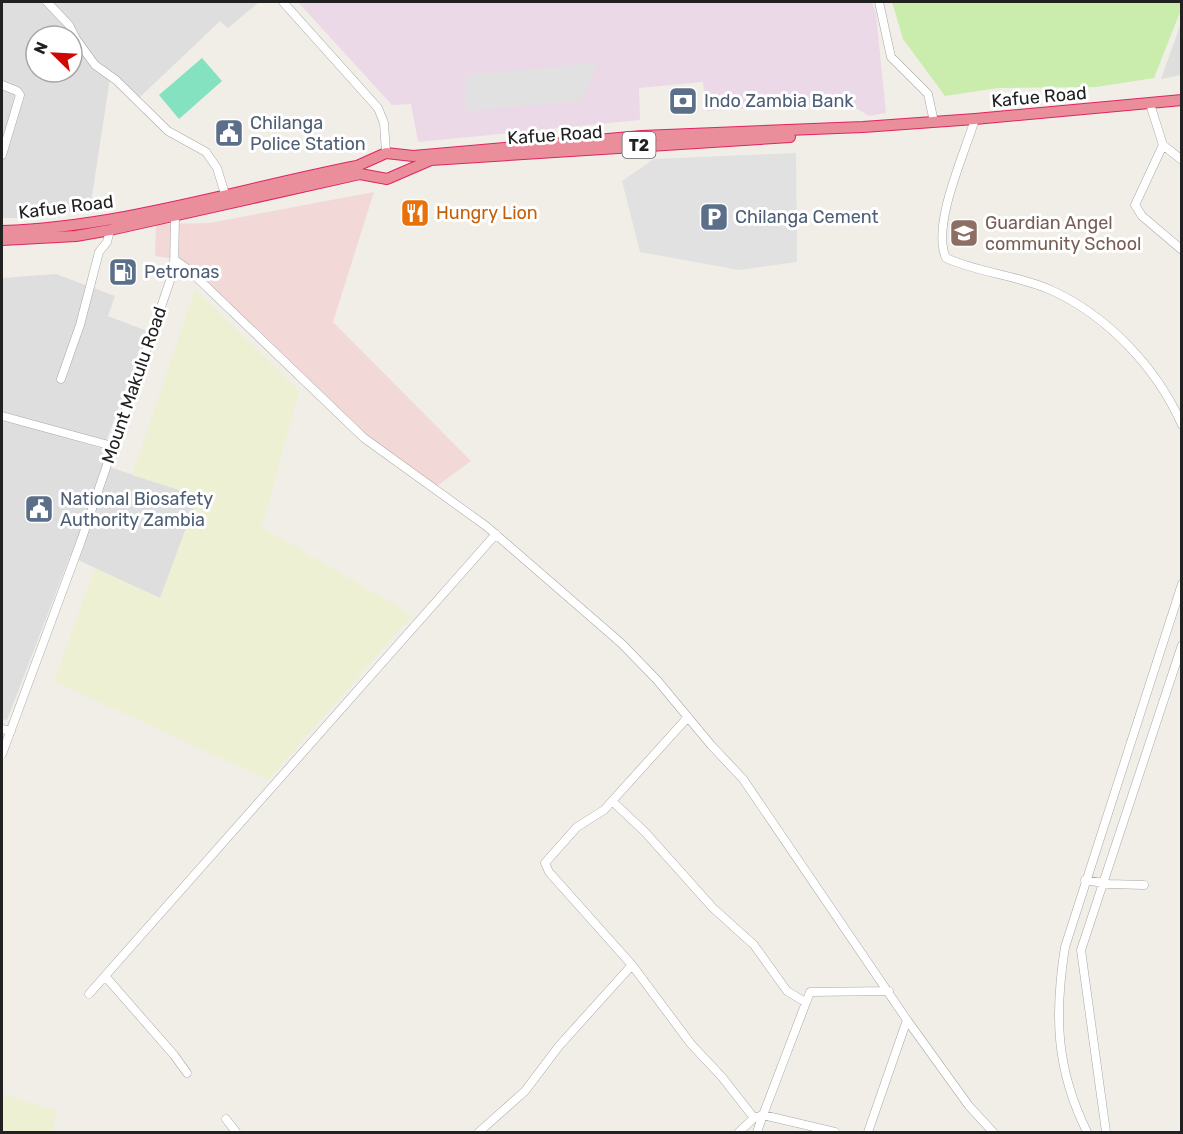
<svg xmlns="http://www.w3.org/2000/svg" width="1183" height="1134" font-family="Rubik,sans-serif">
	<rect width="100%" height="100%" fill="#f1eee7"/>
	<!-- residential -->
	<path fill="#dfdede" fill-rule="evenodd" d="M2 2H259L228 28 220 21 139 98 111 72 90 209 28 218H2ZM36 36H72V72H36Z
		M1181 23V75L1161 79Z
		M56 274 115 296 108 316 147 331 106 442 2 412V278Z
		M2 419 107 450 103 465 198 496 160 599 70 556 7 720 2 719Z"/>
	<!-- commercial -->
	<path fill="#f2d9d7" d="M374 192 333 322 471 461 437 486 365 434 182 260 155 256 156 224 209 223Z"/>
	<!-- industrial -->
	<path fill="#ebd9e7" d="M298 2H872L876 14 886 113 869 116 846 102 707 111 703 82 639 88 640 120 418 142 411 104 392 105Z"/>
	<!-- farmland -->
	<path fill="#edf0d3" d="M195 289 299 391 262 527 412 615 268 780 54 681 95 568 160 598 198 496 132 475Z
		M2 1094 56 1111 53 1132H2Z"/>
	<!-- grass -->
	<path fill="#caecad" d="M892 2H1181L1182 7 1154 78 1096 87 998 88 945 96 903 39Z"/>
	<!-- pitch -->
	<path fill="#84e2c0" d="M202 58 222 81 179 119 159 95Z"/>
	<!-- parking -->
	<path fill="#e1e1e1" d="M597 63 581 101 465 111V75Z
		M796 153 797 262 739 270 640 252 622 181 654 159Z"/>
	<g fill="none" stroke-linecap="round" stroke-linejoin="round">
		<!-- minor casing -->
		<g stroke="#a8a8a8" stroke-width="9">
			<path id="minor" d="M47 2 69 25 76 39 95 65 116 80 168 131 206 152 217 168 225 194
				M283 2 378 108 384 123 386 153
				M879 2 891 57 928 94 934 122
				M2 85 17 91 20 95 2 155
				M1150 104 1163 145 1182 160
				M975 119C965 153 931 225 946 258 979 273 1017 275 1051 290 1108 316 1157 368 1182 425
				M1163 145 1135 205 1142 216 1182 250
				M175 260 189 270 364 438 486 526 621 643 657 680 711 745 743 779 907 1020 969 1106 993 1132
				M61 379 80 325 99 252 107 242 110 230
				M2 416 112 446
				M688 717 604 810 577 827 545 863 549 872 632 965 691 1044 722 1077 754 1118 763 1115 810 992 889 991
				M2 729 11 731
				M2 754 81 541 174 269 175 215
				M612 801 645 832 713 908 754 945 787 991 805 1002
				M1085 880 1109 884 1144 885
				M105 976 174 1055 187 1073
				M89 994 496 534
				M226 1119 236 1132
				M479 1132 525 1091 559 1046 632 965
				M739 1132 754 1118
				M757 1132 763 1115 835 1132
				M868 1132 907 1020
				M1087 1132C1056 1069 1054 1016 1065 947L1182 584
				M1106 1132 1081 950 1182 645"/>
		</g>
		<!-- highway casing -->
		<g stroke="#e0245f" stroke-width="12">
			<path id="highway" d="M2 231C122 227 239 189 357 166L386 153 413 156 642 136 863 127 975 119 1182 100
				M2 240 76 236 110 230 360 174 387 179 431 160 790 137"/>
		</g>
		<!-- minor -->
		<use href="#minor" stroke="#fff" stroke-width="8"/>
		<!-- highway -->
		<use href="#highway" stroke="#ea8e9c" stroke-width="10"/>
	</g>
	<!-- icons -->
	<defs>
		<g id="bank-square" transform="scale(1.5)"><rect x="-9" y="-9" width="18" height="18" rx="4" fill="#5c6f8a" stroke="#fff"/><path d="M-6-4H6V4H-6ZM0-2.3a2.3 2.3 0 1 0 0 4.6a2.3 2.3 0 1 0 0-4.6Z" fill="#fff"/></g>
		<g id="civic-square" transform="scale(1.5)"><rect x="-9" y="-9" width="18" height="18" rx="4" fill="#5c6f8a" stroke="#fff"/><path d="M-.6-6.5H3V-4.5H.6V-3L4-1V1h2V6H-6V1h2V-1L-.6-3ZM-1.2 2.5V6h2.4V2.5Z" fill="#fff"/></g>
		<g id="restaurant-square" transform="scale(1.5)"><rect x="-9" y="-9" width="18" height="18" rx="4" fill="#e8710a" stroke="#fff"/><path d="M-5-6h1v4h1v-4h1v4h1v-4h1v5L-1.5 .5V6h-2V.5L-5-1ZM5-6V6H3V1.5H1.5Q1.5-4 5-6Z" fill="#fff"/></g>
		<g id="parking-square" transform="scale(1.5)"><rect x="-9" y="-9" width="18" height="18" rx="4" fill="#5c6f8a" stroke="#fff"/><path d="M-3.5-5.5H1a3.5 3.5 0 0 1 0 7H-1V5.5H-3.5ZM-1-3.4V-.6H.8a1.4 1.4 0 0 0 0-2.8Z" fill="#fff"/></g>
		<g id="school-square" transform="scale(1.5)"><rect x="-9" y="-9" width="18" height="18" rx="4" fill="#8d6e63" stroke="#fff"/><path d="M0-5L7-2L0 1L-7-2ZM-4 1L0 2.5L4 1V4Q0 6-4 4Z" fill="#fff"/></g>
		<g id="fuel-square" transform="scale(1.5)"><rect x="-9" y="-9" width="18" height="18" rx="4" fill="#5c6f8a" stroke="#fff"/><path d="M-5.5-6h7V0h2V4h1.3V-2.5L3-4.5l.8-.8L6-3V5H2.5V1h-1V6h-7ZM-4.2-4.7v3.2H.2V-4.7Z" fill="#fff"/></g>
	</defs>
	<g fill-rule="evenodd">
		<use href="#bank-square" x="683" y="101"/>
		<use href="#civic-square" x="229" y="133"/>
		<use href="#restaurant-square" x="415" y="213"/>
		<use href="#parking-square" x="714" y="217"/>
		<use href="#school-square" x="964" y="233"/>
		<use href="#fuel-square" x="123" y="272"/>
		<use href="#civic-square" x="39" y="509"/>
	</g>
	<g text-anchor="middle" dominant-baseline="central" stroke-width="6" stroke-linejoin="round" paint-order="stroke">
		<!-- shield labels -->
		<rect fill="#fff" stroke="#646464" stroke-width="1.5" x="622.5" y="132" width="33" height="26" rx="4.5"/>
		<g font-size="16" font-weight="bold" fill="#212121">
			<text x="639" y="145">T2</text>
		</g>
		<!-- street labels -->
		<g font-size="18" fill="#212121" stroke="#fff">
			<text transform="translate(1039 97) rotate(-5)">Kafue Road</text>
			<text transform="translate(555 135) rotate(-4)">Kafue Road</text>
			<text transform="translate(66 207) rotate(-7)">Kafue Road</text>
			<text transform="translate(134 385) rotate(-71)">Mount Makulu Road</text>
		</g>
		<!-- service labels -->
		<g font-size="18" fill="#4e5e75" stroke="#fff" text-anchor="start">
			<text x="704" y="101">Indo Zambia Bank</text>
			<text x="250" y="123">Chilanga<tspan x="250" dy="21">Police Station</tspan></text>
			<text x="735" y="217">Chilanga Cement</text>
			<text x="144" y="272">Petronas</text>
			<text x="60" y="499">National Biosafety<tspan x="60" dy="21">Authority Zambia</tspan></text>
		</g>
		<!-- food labels -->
		<g font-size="18" fill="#c56008" stroke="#fff" text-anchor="start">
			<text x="436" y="213">Hungry Lion</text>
		</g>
		<!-- education labels -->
		<g font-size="18" fill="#785e54" stroke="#fff" text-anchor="start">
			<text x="985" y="223">Guardian Angel<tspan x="985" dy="21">community School</tspan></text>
		</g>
	</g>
	<!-- border -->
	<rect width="1183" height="1134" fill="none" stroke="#212121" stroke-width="6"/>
	<!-- north arrow -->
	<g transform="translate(54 54) rotate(294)"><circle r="28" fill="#ffffff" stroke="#a6a6a6" stroke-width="1.5"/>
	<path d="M0-4.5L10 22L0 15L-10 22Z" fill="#d20600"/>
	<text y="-9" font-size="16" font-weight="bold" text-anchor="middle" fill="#212121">N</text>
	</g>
</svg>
